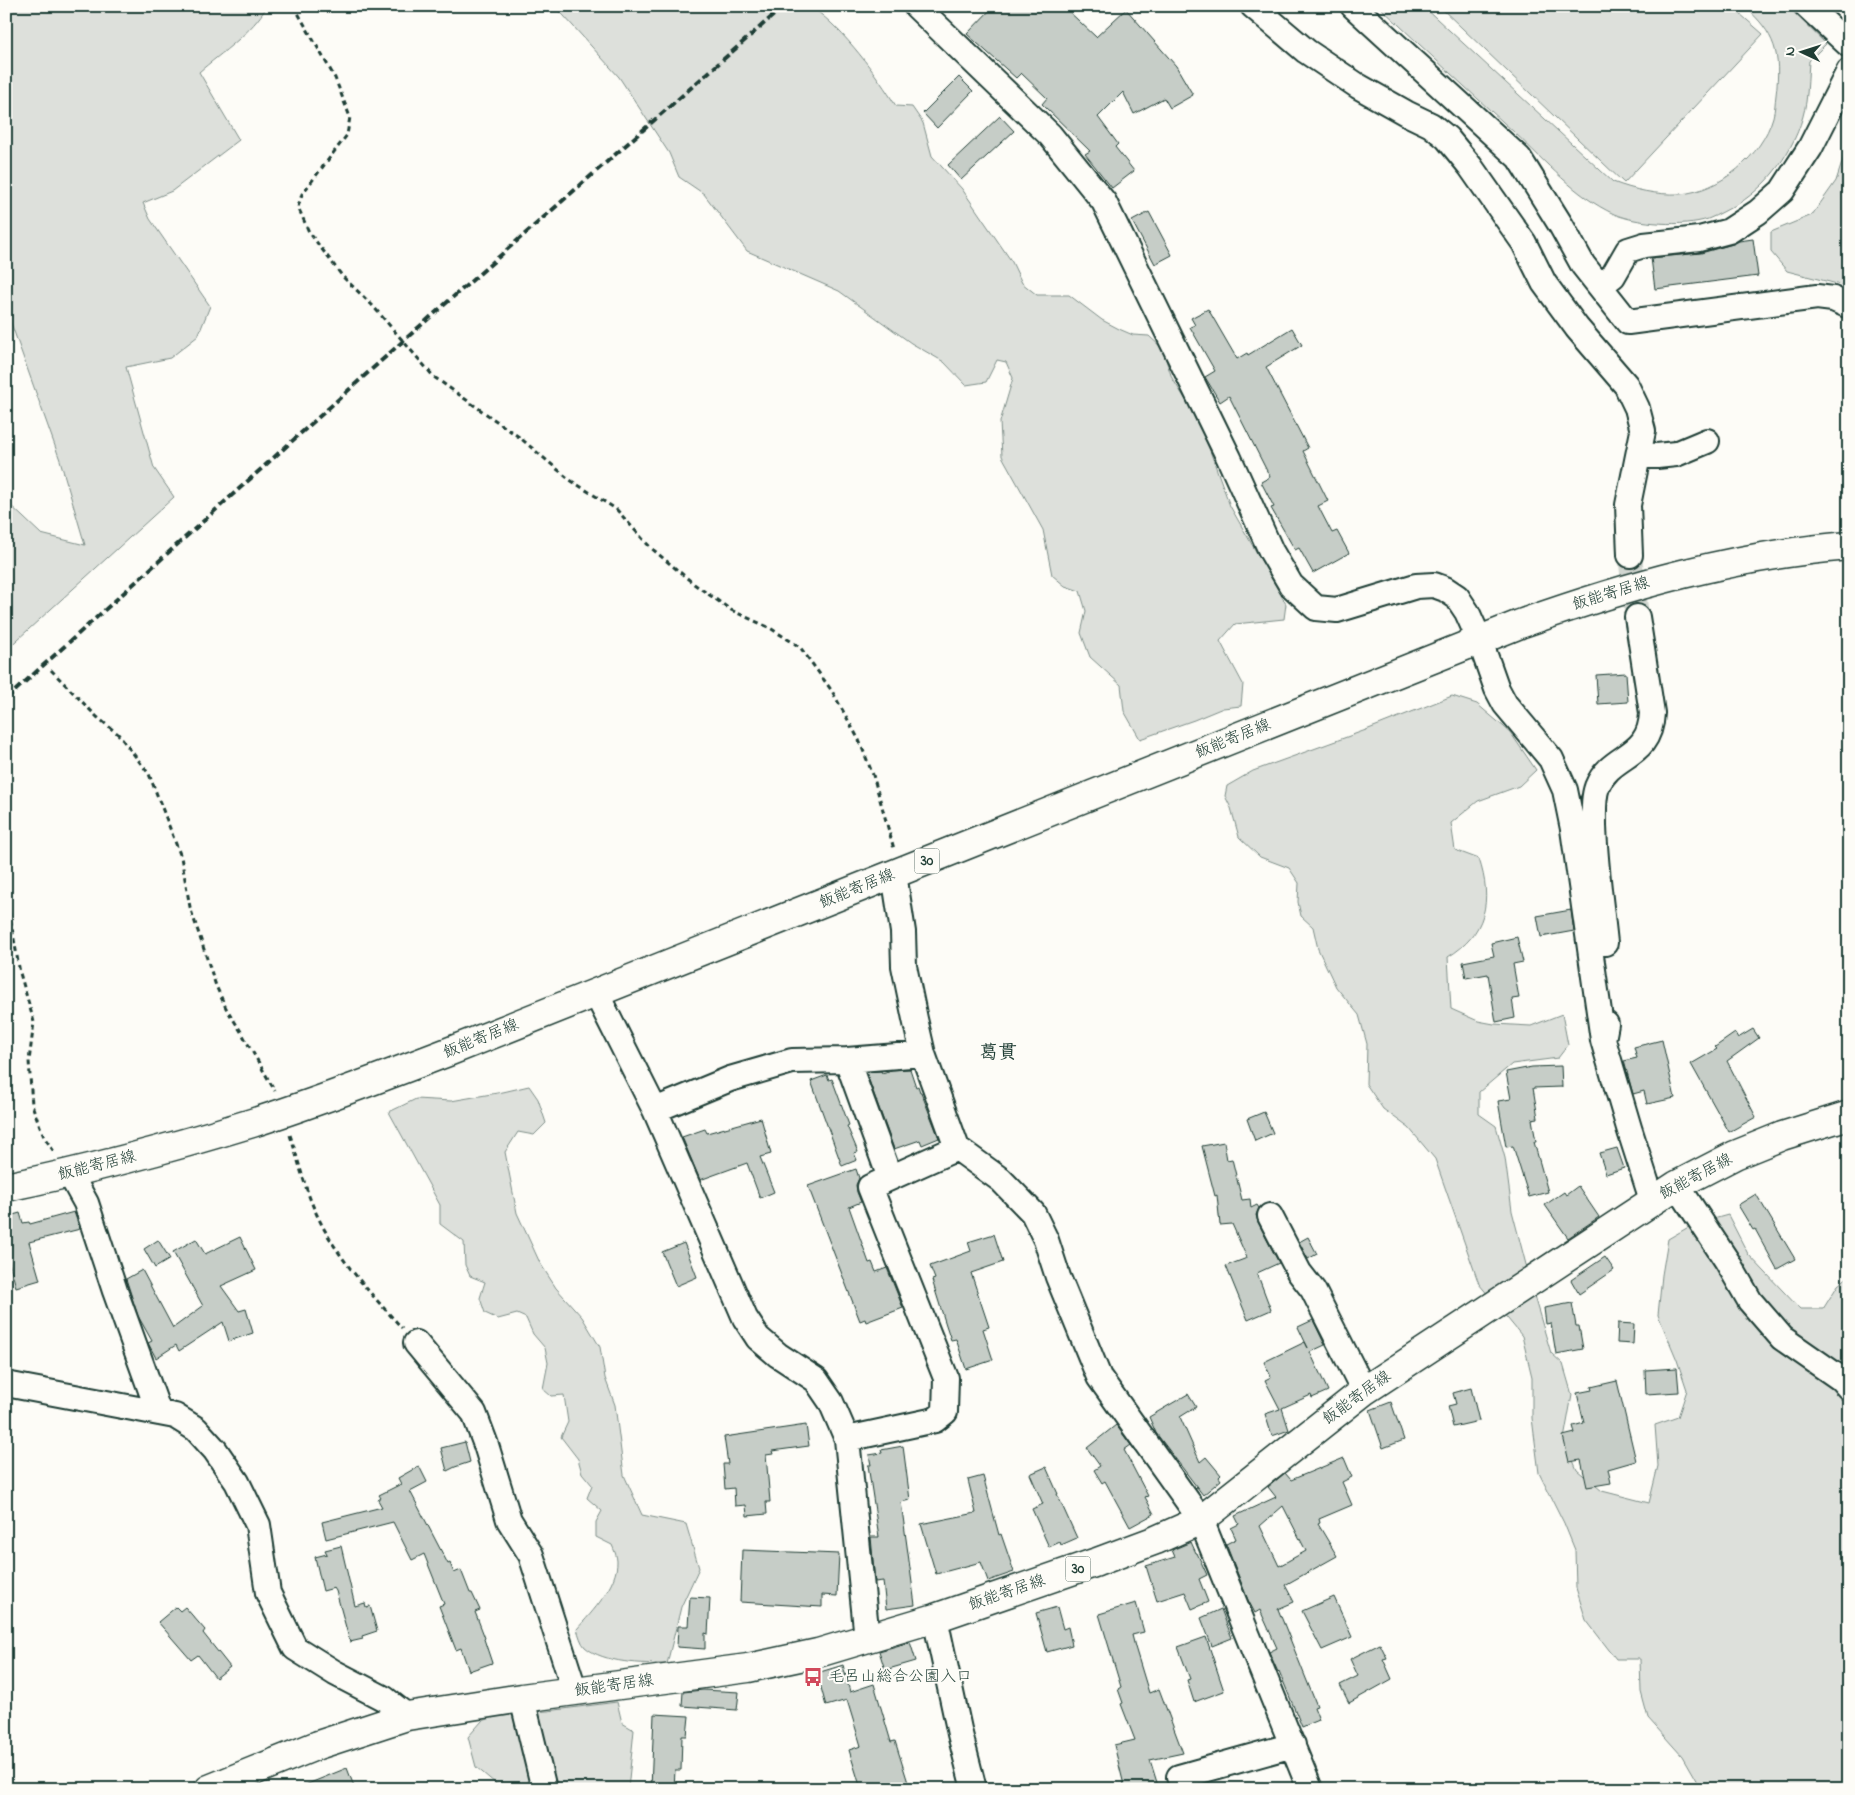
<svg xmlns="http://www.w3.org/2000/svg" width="1855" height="1795" font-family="'Indie Flower','Klee One',sans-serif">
	<rect width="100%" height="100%" fill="#fdfcf7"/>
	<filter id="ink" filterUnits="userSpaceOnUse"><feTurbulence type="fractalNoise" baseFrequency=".02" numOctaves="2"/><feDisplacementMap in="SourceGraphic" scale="10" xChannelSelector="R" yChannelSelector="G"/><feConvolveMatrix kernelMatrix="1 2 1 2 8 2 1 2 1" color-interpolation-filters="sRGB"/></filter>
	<g filter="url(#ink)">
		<!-- green -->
		<path fill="#dde0db" stroke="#7e8e88" d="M6 6H267C253 32 221 53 199 72L239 140 172 191 143 203 150 219 210 306 198 336 170 358 126 367 154 468 174 497 6 650V501L41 534 85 545 60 460 11 323 6 300Z
			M555 6H816L814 9C844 30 877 75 896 106L912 107 923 123 932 156 962 189 1012 262 1022 283 1037 295H1069L1102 320 1119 329 1133 335 1149 336 1162 348 1172 378 1191 408 1209 448 1230 506 1286 604 1284 619 1235 624 1220 641 1243 684 1241 706 1223 708 1194 720 1140 739 1124 711 1121 685 1090 657 1081 633 1086 611 1080 591 1065 586 1052 575 1043 530 1002 456 1000 422 1013 378 1006 362 997 360 986 382 966 385 944 362 911 343 839 291 747 251 704 194 679 177 669 153 619 77Z
			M1379 6H1423L1613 182C1634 190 1657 195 1680 194 1720 191 1762 156 1773 117 1775 110 1775 102 1776 95 1781 54 1776 34 1744 6H1787L1826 44 1809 61C1808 74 1808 89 1806 102 1800 142 1772 183 1738 204 1728 209 1718 215 1708 219 1684 227 1637 224 1614 214 1575 196 1546 162 1515 133 1469 91 1424 49 1379 6Z
			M1439 6H1731L1763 34 1624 183Z
			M1849 141V287L1787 271 1771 252V232L1812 215 1836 181Z
			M1452 696 1477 704 1510 732 1536 770 1519 786 1478 801 1451 823 1455 850 1479 859C1493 901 1486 934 1448 957L1451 1009 1478 1021 1494 1024 1531 1026 1562 1014 1568 1045 1558 1058 1512 1064 1479 1092V1114L1496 1126 1505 1158 1512 1211 1536 1303 1551 1353 1563 1364 1572 1395 1564 1439 1577 1470 1602 1491 1649 1503 1658 1466 1655 1425 1678 1417 1687 1390 1677 1360 1658 1315 1662 1275 1668 1239 1692 1225 1728 1215 1748 1254 1800 1309H1823L1838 1285 1849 1276V1789H1701L1682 1756 1648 1718 1641 1692 1640 1659H1616L1586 1620 1576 1588 1575 1550 1564 1523 1539 1473 1532 1418V1377L1522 1336 1479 1284 1435 1159 1409 1128 1383 1109 1366 1084 1367 1044 1359 1015 1336 987 1318 949 1313 927 1301 916 1298 902 1299 883 1289 868 1260 857 1239 837 1231 808 1225 796 1227 786 1253 771 1366 730Z
			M529 1086 538 1099 546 1123 534 1135 518 1132 505 1152 517 1213 540 1263 556 1288 582 1317 600 1347 605 1378 615 1405 624 1475 642 1515 686 1524 699 1568 681 1607 667 1664C644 1664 603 1663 585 1647 581 1643 579 1635 577 1629 592 1612 618 1585 617 1561 617 1556 614 1550 612 1545L596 1537V1522L602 1511 587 1498 592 1485 582 1473 578 1459 561 1437 568 1422 564 1395 551 1396 543 1389 548 1363 545 1348 533 1334 526 1318 517 1314 498 1319 485 1313 480 1298 485 1282 470 1276 465 1265 464 1242 440 1224V1205L389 1112 416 1099 451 1101 503 1092Z
			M617 1702 622 1723 634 1730 628 1789H502L476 1767 468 1737 482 1721 508 1713 548 1711Z"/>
		<!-- building -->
		<path fill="#c6cdc7" stroke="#1f3d34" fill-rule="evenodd" d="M994 6H1063L1096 37 1126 9 1176 66 1193 95 1170 108 1164 98 1134 114 1123 92 1098 117 1118 144 1115 147 1134 171 1112 188 1085 154 1090 151 1042 104 1047 98 1021 73 1016 78 967 34Z
			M959 77 973 91 937 128 923 113Z
			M1000 116 1014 131 961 180 948 165Z
			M1149 212 1172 255 1155 264 1132 221Z
			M1753 239 1758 276 1655 289 1651 258 1701 253 1733 244 1739 241Z
			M1208 309 1237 359 1247 353 1248 355 1292 328 1302 345 1266 367 1308 448 1303 451 1328 501 1318 506 1332 533 1337 531 1349 553 1313 573 1299 548 1295 550 1271 508 1274 507 1261 482 1270 477 1229 396 1220 402 1205 377 1215 371 1190 327 1195 325 1191 318Z
			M1626 673 1628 702 1598 704 1596 675Z
			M1571 910 1574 931 1541 937 1537 916Z
			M1517 937 1523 962 1513 964 1519 998 1512 999 1515 1018 1496 1022 1488 974 1466 978 1463 962 1494 956 1491 943Z
			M1753 1029 1759 1038 1727 1061 1756 1117 1729 1132 1691 1064 1717 1049 1715 1047 1735 1033 1738 1038Z
			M1662 1040 1675 1098 1647 1104 1644 1091 1633 1094 1624 1061 1637 1058 1634 1047Z
			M1561 1066 1562 1087 1533 1088 1538 1118 1532 1119 1536 1142H1534L1548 1192 1529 1197 1513 1146 1506 1147 1498 1101 1511 1099 1506 1072 1532 1067Z
			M910 1069 916 1087 918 1086 920 1092H921L939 1138 922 1145 920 1140 894 1149 866 1072 881 1071 882 1073 892 1070Z
			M827 1075 829 1080 832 1079 849 1125 847 1126 858 1152 854 1153 857 1160 842 1166 811 1081Z
			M1264 1112 1273 1133 1255 1141 1247 1119Z
			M761 1118 771 1154 760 1157 774 1192 760 1198 747 1163 700 1180 682 1137 705 1129 707 1133Z
			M1224 1142 1227 1160 1232 1159 1242 1200 1250 1199 1251 1208 1257 1205 1259 1208 1256 1215 1258 1222 1279 1263 1257 1273 1271 1310 1248 1320 1226 1266 1247 1258 1232 1224 1220 1225 1217 1195 1215 1196 1202 1146Z
			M1617 1148 1624 1168 1606 1174 1599 1153Z
			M856 1169 859 1178 856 1185 857 1192 861 1202 849 1207 869 1263 872 1262 876 1272 887 1268 903 1308 866 1322 865 1319 860 1321 808 1186Z
			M1578 1186 1599 1217 1568 1238 1545 1205 1564 1192 1566 1195Z
			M1756 1194 1795 1259 1777 1269 1755 1229 1753 1230 1738 1205Z
			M74 1212 80 1229 29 1242 40 1280 16 1287 6 1251V1217L20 1213 23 1223 29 1222 30 1224Z
			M994 1234 1003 1262 971 1273 989 1327 983 1329 993 1360 966 1369 956 1339 951 1340 946 1325 932 1280 935 1279 930 1266 971 1251 968 1242Z
			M240 1237 256 1270 221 1286 239 1311 246 1309 253 1333 229 1341 223 1322 179 1351 176 1345 156 1358 148 1343 152 1341 138 1316 126 1279 142 1270 173 1328 203 1306 173 1252 196 1239 205 1254Z
			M1308 1237 1317 1254 1308 1259 1299 1242Z
			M158 1240 170 1259 155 1268 144 1249Z
			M684 1243 697 1277 676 1286 662 1252Z
			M1605 1257 1614 1270 1579 1294 1571 1280Z
			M1572 1303 1576 1326H1579L1583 1349 1556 1354 1551 1323 1546 1324 1544 1308Z
			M1313 1320 1325 1345 1310 1352 1328 1391 1312 1398 1311 1395 1282 1408 1289 1430 1272 1436 1265 1414 1280 1409 1265 1380 1271 1377 1264 1362 1305 1342 1308 1348 1298 1327Z
			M1618 1323 1634 1324 1633 1344 1617 1343Z
			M1677 1368 1679 1392 1646 1394 1645 1370Z
			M1617 1381 1636 1461 1608 1469 1611 1483 1587 1487 1581 1460 1569 1462 1563 1436 1575 1433 1573 1426 1584 1423 1577 1393 1592 1390 1591 1387Z
			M1471 1388 1479 1421 1453 1427 1448 1406 1456 1404 1453 1393Z
			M1188 1394 1196 1407 1180 1417 1200 1462 1206 1457 1221 1475 1219 1477 1221 1480 1203 1495 1156 1433 1149 1417Z
			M1391 1402 1404 1440 1383 1448 1370 1410Z
			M806 1425 809 1446 772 1451 773 1454 766 1455 770 1502H766L767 1514 747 1516 746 1505 735 1506 734 1488 725 1489 723 1464H728L724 1437Z
			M1116 1425 1131 1445 1124 1450 1148 1496 1145 1497 1154 1514 1130 1527 1105 1481 1102 1483 1094 1470 1100 1466 1087 1448Z
			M465 1442 470 1462 455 1467 447 1471 441 1448Z
			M903 1446 910 1500 901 1502 915 1605 886 1609 883 1581 875 1582 871 1537H879L868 1465H871L869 1455 882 1453 881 1450Z
			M1344 1458 1352 1477 1342 1482 1352 1505 1319 1519 1320 1523 1318 1524 1337 1556 1285 1585 1294 1602 1278 1609 1317 1706 1314 1707 1319 1720 1302 1727 1279 1671 1278 1672 1269 1652 1277 1648 1260 1610 1255 1613 1248 1600 1226 1544 1236 1539 1231 1528 1239 1524 1235 1516 1276 1497 1268 1487 1285 1473 1291 1480ZM1283 1506 1306 1551 1279 1566 1260 1526Z
			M419 1466 427 1482 410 1491 448 1564 450 1563 454 1573 461 1570 470 1593H472L480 1610 475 1612 485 1638 484 1639 492 1663 469 1671 461 1648 456 1650 439 1606 444 1604 424 1554 412 1560 393 1522 326 1539 322 1522 382 1507 378 1500 381 1498 379 1495 401 1484 398 1478Z
			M1046 1467 1058 1494H1057L1077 1538 1061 1545 1060 1542 1049 1547 1032 1509 1043 1504 1030 1474Z
			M983 1476 999 1535 1001 1534 1014 1572 988 1581 981 1562 936 1574 921 1524 976 1513 968 1480Z
			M1191 1542 1196 1553H1197L1207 1575 1199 1579 1208 1602 1192 1609 1185 1592 1157 1601 1146 1566 1175 1557 1172 1550Z
			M341 1546 355 1606 365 1603 366 1607 370 1606 377 1631 362 1636 363 1639 350 1642 336 1591 334 1588 323 1591 315 1557 327 1554 325 1550Z
			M742 1550 839 1554 837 1596 822 1595V1607L740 1602Z
			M690 1597 710 1598 708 1634 705 1633V1649L677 1647 678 1626H688Z
			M1334 1597 1352 1637 1322 1650 1302 1611Z
			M1136 1603 1144 1632 1132 1635 1135 1647 1149 1693 1159 1689 1183 1753 1150 1760 1159 1789H1125L1114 1745 1135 1740 1121 1704 1123 1703 1118 1689 1121 1687 1099 1614Z
			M176 1607 180 1611 185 1607 205 1630 203 1633 230 1667 216 1678 198 1655 191 1660 158 1622Z
			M1057 1607 1063 1629 1068 1627 1072 1645 1047 1652 1036 1613Z
			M1221 1609 1232 1638 1212 1646 1201 1618Z
			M1206 1637 1224 1691 1194 1702 1187 1680 1190 1679 1178 1647Z
			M910 1642 916 1661 885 1670 879 1651Z
			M1380 1644 1387 1658 1383 1659 1392 1679 1349 1703 1340 1685 1358 1676 1350 1659Z
			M843 1665 850 1692 874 1684 891 1742 895 1741 910 1789H861L849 1750 861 1746 847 1700 826 1706 817 1673Z
			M703 1690 739 1692 737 1710 682 1706 683 1692Z
			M654 1714 689 1716 687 1736H682L681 1770H675L674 1789H651Z
			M347 1768 355 1789H299L298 1788Z"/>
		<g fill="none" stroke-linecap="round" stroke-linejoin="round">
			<!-- minor-tunnel -->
			<path stroke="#d1d6d0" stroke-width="24" stroke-dasharray="24 12" stroke-linecap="butt" d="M1630 555 1637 617"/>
			<!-- minor casing -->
			<g stroke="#1f3d34" stroke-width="28">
				<path id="minor" d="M916 6 1050 135 1104 202 1229 458 1271 551 1291 585 1316 608 1337 610 1416 586 1434 585 1445 589 1457 597 1467 612 1480 641 1497 689 1505 704 1551 759 1565 790 1573 829 1603 1040
					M1253 6 1306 51 1358 86 1406 113 1431 125 1447 138 1470 166 1524 243 1544 283 1577 328 1626 385 1637 408 1643 431 1628 505 1630 555
					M1353 6 1519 158 1562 227 1583 265 1628 322 1817 297 1833 299 1849 306
					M1807 6 1849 45
					M1600 286 1613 276 1628 250 1644 245 1699 239 1729 231 1758 212 1782 191 1810 148 1849 71
					M1639 455 1657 456 1676 454 1707 441
					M894 874 903 932 904 966 915 1019 923 1054 957 1148 1001 1180 1033 1213 1046 1240 1058 1277 1099 1377 1201 1520 1310 1789
					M1605 943C1601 904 1595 864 1594 825 1594 812 1593 798 1597 787 1611 752 1650 760 1652 713L1637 617
					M596 993 655 1110 745 1318 758 1338 778 1355 816 1380 831 1402 847 1439 867 1639
					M1606 1024 1603 1040 1629 1128 1652 1200
					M847 1060 890 1178
					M655 1110 730 1079 792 1061 847 1060 923 1054
					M70 1174 86 1203 115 1291 159 1413
					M1677 1185 1727 1261 1750 1301 1782 1338 1841 1379 1849 1388
					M1270 1216 1299 1272 1313 1290 1364 1391
					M416 1343 474 1413 486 1445 509 1520 531 1555 575 1692
					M6 1384 175 1416 196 1429 215 1450 237 1482 258 1525 268 1593 295 1648 335 1673 385 1699 407 1716
					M847 1439 935 1420 945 1412 946 1378 870 1187 957 1148
					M935 1618 960 1734 974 1789
					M522 1698 544 1789
					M1179 1777 1293 1745"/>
			</g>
			<!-- major casing -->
			<g stroke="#1f3d34" stroke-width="31">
				<path id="major" d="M6 1187C89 1170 171 1148 252 1123 318 1102 383 1077 448 1052L1520 624C1627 586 1735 555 1849 546
					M209 1789 318 1745 407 1716 522 1698 748 1668 818 1653 935 1618 1097 1562 1156 1540 1201 1520 1364 1391 1677 1185 1735 1155 1782 1136 1849 1115"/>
			</g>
			<!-- path -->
			<path stroke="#1f3d34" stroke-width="3" stroke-dasharray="5 4" stroke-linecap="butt" d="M294 6 335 78 350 117 347 135 302 194 298 207 309 232 343 277 372 305 434 377 519 437 570 480 616 509 650 547 694 584 731 610 770 628 800 647 832 691 859 740 873 775 894 849
				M51 670 97 717 118 734 149 774 181 857 190 907 216 986 226 1008 240 1030 275 1091
				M6 894 20 973 34 1022 29 1061 32 1105 44 1137 55 1153
				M290 1135C299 1162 305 1190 317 1215 337 1258 371 1294 402 1328"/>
			<!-- minor -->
			<use href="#minor" stroke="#fdfcf7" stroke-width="24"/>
			<!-- major -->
			<use href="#major" stroke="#fdfcf7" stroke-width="28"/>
			<!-- rail -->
			<path stroke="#1f3d34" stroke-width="4" stroke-dasharray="8 4" stroke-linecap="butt" d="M6 699 402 342 784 6"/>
		</g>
	</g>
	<!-- icons -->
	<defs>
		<g id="bus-bare" transform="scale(1.5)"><path d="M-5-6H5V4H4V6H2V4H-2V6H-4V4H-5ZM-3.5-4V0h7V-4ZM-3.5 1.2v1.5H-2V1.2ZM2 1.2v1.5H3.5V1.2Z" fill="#d1495b" stroke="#fdfcf7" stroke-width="2.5" paint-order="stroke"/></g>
	</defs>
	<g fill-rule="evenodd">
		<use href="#bus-bare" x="813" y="1677"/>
	</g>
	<g text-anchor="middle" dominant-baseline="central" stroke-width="4" stroke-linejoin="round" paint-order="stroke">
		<!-- shield labels -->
		<g fill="#fdfcf7" stroke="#62766e" stroke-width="1">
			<rect x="914.5" y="848.5" width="25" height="25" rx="4"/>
			<rect x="1065.5" y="1556.5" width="25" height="25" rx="4"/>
		</g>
		<g font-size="15" font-weight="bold" fill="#1f3d34">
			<text x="927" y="861">30</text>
			<text x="1078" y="1569">30</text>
		</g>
		<!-- street labels -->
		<g font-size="16" fill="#1f3d34" stroke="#fdfcf7">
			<text transform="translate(1611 594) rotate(-17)">飯能寄居線</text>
			<text transform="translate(1233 739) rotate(-22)">飯能寄居線</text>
			<text transform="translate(857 889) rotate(-22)">飯能寄居線</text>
			<text transform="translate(481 1039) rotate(-22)">飯能寄居線</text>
			<text transform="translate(97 1166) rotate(-14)">飯能寄居線</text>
			<text transform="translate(1696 1177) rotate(-28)">飯能寄居線</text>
			<text transform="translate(1357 1398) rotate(-36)">飯能寄居線</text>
			<text transform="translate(1007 1593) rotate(-19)">飯能寄居線</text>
			<text transform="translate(614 1686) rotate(-8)">飯能寄居線</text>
		</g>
		<!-- poi labels -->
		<g font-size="16" fill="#1f3d34" stroke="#fdfcf7" text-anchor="start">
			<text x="828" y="1677">毛呂山総合公園入口</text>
		</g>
		<!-- quarter labels -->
		<g font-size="19" font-weight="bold" fill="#1f3d34" stroke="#fdfcf7">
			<text x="998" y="1053">葛貫</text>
		</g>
	</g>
	<!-- margin -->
	<rect width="1855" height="1795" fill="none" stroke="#fdfcf7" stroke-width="25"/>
	<rect x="12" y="12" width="1830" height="1770" fill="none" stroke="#1f3d34" stroke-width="2" filter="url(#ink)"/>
	<!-- north arrow -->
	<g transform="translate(1802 52) rotate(274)" stroke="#fdfcf7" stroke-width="4" paint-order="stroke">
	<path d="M0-4L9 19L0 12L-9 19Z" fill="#1f3d34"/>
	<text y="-8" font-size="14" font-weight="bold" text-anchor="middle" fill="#1f3d34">N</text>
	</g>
</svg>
